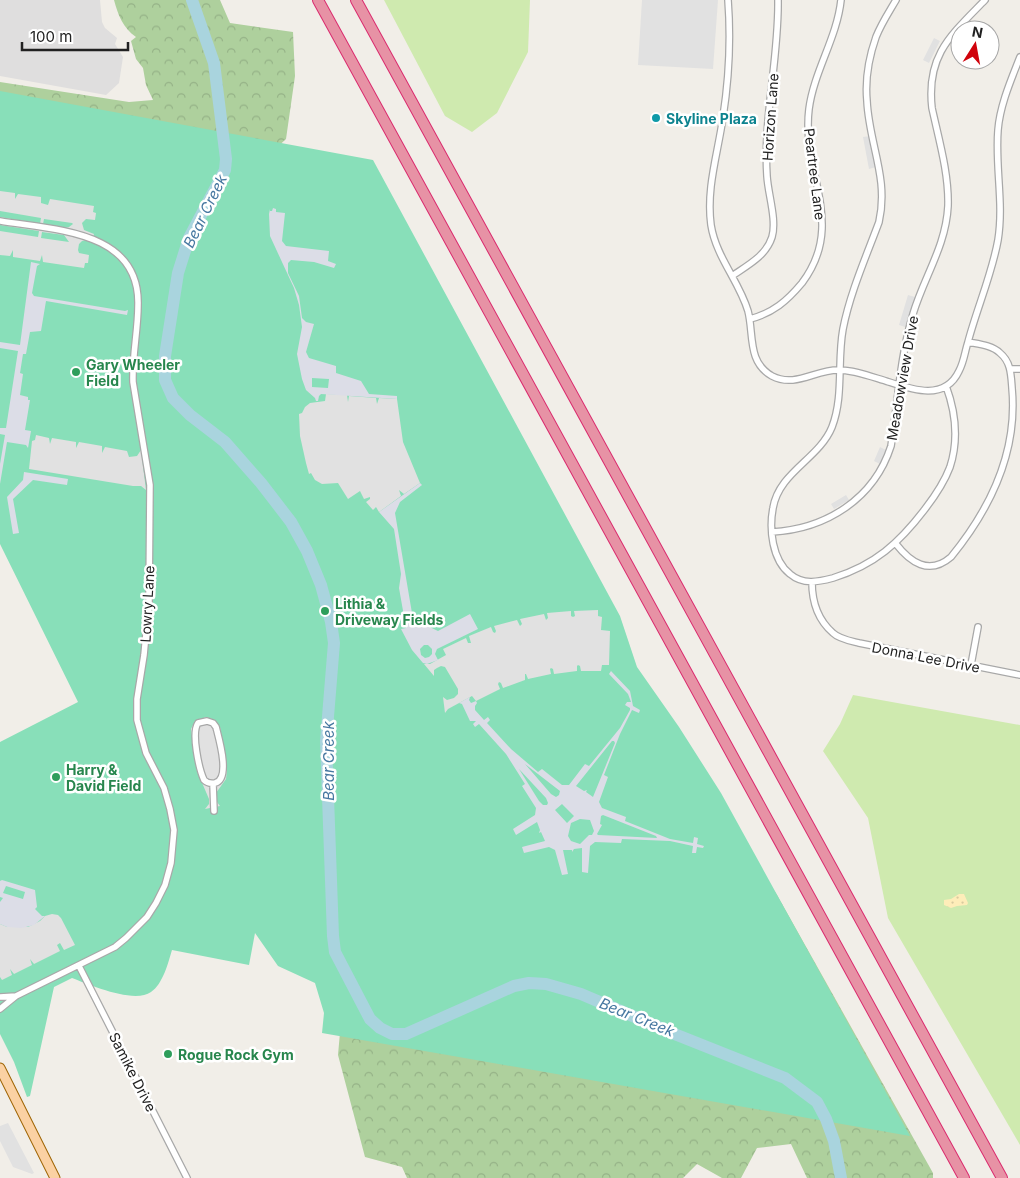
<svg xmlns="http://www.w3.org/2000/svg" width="1020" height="1178" font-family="Inter,sans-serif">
	<defs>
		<pattern id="forest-crowns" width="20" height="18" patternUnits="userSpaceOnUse" patternTransform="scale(1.25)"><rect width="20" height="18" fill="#aed09d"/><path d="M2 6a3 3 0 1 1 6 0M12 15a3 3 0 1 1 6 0" fill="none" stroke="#95b287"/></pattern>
		<pattern id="sand-dots" width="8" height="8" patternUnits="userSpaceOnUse" patternTransform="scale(1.25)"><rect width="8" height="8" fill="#feedb9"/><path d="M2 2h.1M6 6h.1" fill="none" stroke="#d9cb9f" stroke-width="1.8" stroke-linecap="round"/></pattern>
	</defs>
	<rect width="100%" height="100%" fill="#f1eee8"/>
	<!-- residential -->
	<path fill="#dfdede" d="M0 0H100L102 22 105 28 117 38 115 44 123 57 119 83 106 95 0 76Z"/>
	<!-- grass -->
	<path fill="#cfeaaf" d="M384 0H530L528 52 497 113 472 132 445 116Z
		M853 695 1020 725V1145L888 918 868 818 823 751 840 724Z"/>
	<!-- forest -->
	<path fill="url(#forest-crowns)" d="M114 0H220L230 23 293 32 295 76 286 139 271 153 777 895 933 1173V1178H807L791 1144 757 1148 741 1178H722L697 1164 683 1178H407L402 1167 365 1157 338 1055 342 1010 0 100V82L129 102 153 100 146 85 143 68 136 59 131 41 136 37C123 28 118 15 114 0Z"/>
	<!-- sand -->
	<path fill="url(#sand-dots)" d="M959 894H964L968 903 967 905 957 906 951 908 944 905V900L951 899Z"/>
	<!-- pitch -->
	<path fill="#88dfb9" d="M0 91 373 160 620 616 637 667 679 727 721 793 910 1136 322 1033 324 1013 315 983 278 966 255 933 249 965 172 950C168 963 163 984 151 992 134 1004 90 985 72 978L54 987 30 1096 27 1097 14 1062 0 1034V742L78 702 0 544Z"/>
	<!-- parking -->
	<path fill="#e1e1e1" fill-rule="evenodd" d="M642 0H718L713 69 638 65Z
		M934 38 940 41 929 63 923 60Z
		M870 136 876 167 869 169 863 137Z
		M0 191 15 193V199L18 194 41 197V203L48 205 50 199 94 206 93 212 96 213 95 220 86 219 82 223 84 230 94 234 92 241 86 240 82 241 79 244 78 250 79 253 89 255 88 263H85L84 268 43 262 42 255 40 261 13 257V250L10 256 0 255V231L38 237 39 231 0 225V217L40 224 41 218 0 211ZM44 219 72 223 73 224 69 227 65 228 43 224ZM42 232 64 235 69 242 41 238Z
		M908 295 915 297 905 327 899 325Z
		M326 394 347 395 348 402 349 396 376 398 377 404 379 398 397 399 403 442 420 483 404 494 399 490 401 496 379 512 376 507 373 510 366 502 370 499V497L364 499 360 491 348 499 338 483 322 484 315 480 311 473 309 474 306 463 300 436 299 414 302 413 305 407 310 403 325 401Z
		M36 435 49 438 50 444 52 438 76 442V448L79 442 102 446V453L105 447 127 451 129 457 137 456 141 450 146 490 141 486H133L29 469 32 441 35 440Z
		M880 447 886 450 880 464 874 461Z
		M846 495 849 500 834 509 831 504Z
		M598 610V616L602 617 601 630 610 631 609 665H602L601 671H581L580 666 578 665 577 666V671L554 674 553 669 551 668 550 669 551 674 528 679 526 674H525V680L503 688 501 683 499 682 498 684 500 689 476 701 472 696 448 709 445 713 443 697 447 700 454 698 458 694V689L445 667 441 666 437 668 434 670V676L424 664H430L446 655 443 649 466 638 468 643H471L469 636 491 627 493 632 495 633 496 631 494 626 517 620 520 626 522 624 520 619 544 614 546 620 548 618 547 613 571 611V616L573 617 575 616 574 611Z
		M206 717 215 720 220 727 227 770 226 779 216 793 217 802 220 806 205 809 209 804V799L197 771 191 729 195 721Z
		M52 914 58 915 61 918 75 945 64 950 60 943 57 945 60 951 34 964 30 959 32 965 14 974 10 969 12 975 2 980 0 977V924L7 927H28L40 921 45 916Z
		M8 1123 34 1173 32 1174 13 1167 0 1141V1126Z"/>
	<!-- plaza -->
	<path fill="#dcdde7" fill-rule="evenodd" d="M273 208 276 209V212L285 213 282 241 286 246 329 251 328 261 336 264 334 268 314 262 291 260 288 263V273L299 296 302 318 306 322 314 324 306 352 309 358 336 366V373L361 381 369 394 397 396V399L321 394 319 396 318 401H316L315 398 306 390 302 379 297 354 302 327 299 305 294 288 270 236 269 214 270 209V211H272ZM312 378 329 379 328 388 312 387Z
		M31 262 40 264 37 266 32 293 34 296 125 311 128 310 127 315 46 301 41 331 30 332 26 354H23L20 373 23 374 20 395 28 397V400H30L25 430 31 431 28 448 26 445 7 442 0 484V464L5 435 0 434V428H6L18 351 0 348V342L20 345Z
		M24 472 68 479 67 485 33 480 13 499 19 533 13 534 7 497 23 480Z
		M420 483 422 485 400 502 395 513 413 619 438 631 470 614 478 629 437 649 435 654 438 660 427 664 423 663 412 650 401 629 406 628 405 622 399 588 401 574 394 529 379 512ZM428 645 432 649V654L429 657 425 658 421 655 420 649 424 645Z
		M611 671 630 691 633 706 640 710 639 713 632 710 620 734 604 775 608 777 599 802 602 808 626 817 625 821 670 839 693 843 694 837 698 838 697 844 704 846 703 848 697 847 696 853H692L693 846 670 841 622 839 621 843 595 842 590 846 588 873 582 872V848L574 849 572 852V850H563L568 874 562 875 555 850 549 847 524 853 522 847 545 841 541 832 539 833 540 830 537 822 516 835 513 829 535 815 536 808 522 786 525 784 506 754 479 724 475 727 473 724 476 721H470L462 704 459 703 470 697 469 700 471 703 476 701 477 703 475 706V710L484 720 488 717 490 720 487 723 511 749 538 772 542 769 562 785H569L585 764 589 766 620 728 630 710V708L625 705 627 702H631L628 694 609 674ZM612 741H614L615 743 593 797 586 792 587 790 584 791 576 786ZM525 764 560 791 559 795 556 797 551 794ZM519 769 546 798 548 803 547 805H543L539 801ZM562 804 574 816 567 823 555 810ZM603 815 656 836 657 838 598 835 597 834 602 825 600 824 601 816ZM580 819 590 820 594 831 592 835H589L580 844 571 841 568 836 571 823Z
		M2 880 35 890 37 907 35 909 42 916H45L34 925 22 928 7 927 0 924V902L3 898 0 897V881ZM6 886 25 892 23 899 3 893Z"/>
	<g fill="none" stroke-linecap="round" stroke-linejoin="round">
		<!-- river -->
		<path stroke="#a9d4de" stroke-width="12" d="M192 0 214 63 226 159 225 170 189 238 178 273 165 356V380L173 398 190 415 225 442 261 483 291 522 307 551 321 585 331 622 334 643 326 741 333 936 335 952 370 1019 380 1028 392 1034H406L514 986 529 983 546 984 581 994 677 1035 785 1078 817 1102 826 1119 834 1141 841 1178"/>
		<!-- minor casing -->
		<g stroke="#a8a8a8" stroke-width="8">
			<path id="minor" d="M728 0C731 39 729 78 723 117 718 153 706 188 711 225 716 257 739 281 748 311 754 334 747 362 772 376 795 388 815 370 838 370 855 370 872 377 889 382 913 390 945 401 959 371 964 362 965 351 968 342 978 344 992 345 1000 353 1011 362 1011 375 1012 388 1018 452 991 508 951 557 929 576 910 562 896 544
				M896 0C889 12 881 24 876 37 869 57 865 80 867 101 869 144 889 178 879 222 866 257 850 293 843 329 837 361 844 396 832 427 819 459 779 472 773 508 769 529 772 560 790 574 803 585 818 582 833 578 875 565 899 543 925 509 935 496 944 483 950 467 959 439 956 413 946 386
				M0 221C54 230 140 230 138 305 138 331 132 356 133 382L150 485 149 602 144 655 137 699V720L146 753 164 788 170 809 174 830 171 863 165 885 156 903 147 917 126 938 115 947 16 996 0 1009
				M732 276C748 265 766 256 772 237 777 220 768 194 767 176 763 117 779 59 778 0
				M750 319C773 313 787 301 802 283 847 223 801 173 809 109 814 71 837 38 841 0
				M968 342C977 308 992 274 998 240 1004 203 995 167 998 130 1000 105 1011 80 1020 57
				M1010 369H1020
				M772 532C826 529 874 499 891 446 898 402 900 356 913 314 924 277 946 246 948 206 949 174 939 140 932 108 926 55 951 35 985 0
				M812 582C812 602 818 620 833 633 839 639 851 641 859 643L1020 675
				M971 665 978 627
				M207 721 213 723 216 727C219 739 231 779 215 783 210 784 207 783 204 780 199 769 191 733 198 723Z
				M213 784 214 811
				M79 966 187 1178
				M0 997 16 996"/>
		</g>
		<!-- primary casing -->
		<g stroke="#9d6302" stroke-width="11">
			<path id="primary" d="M0 1068 55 1178"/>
		</g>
		<!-- motorway casing -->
		<g stroke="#da2b6e" stroke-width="12">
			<path id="motorway" d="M318 0 964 1178
				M356 0 1002 1178"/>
		</g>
		<!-- minor -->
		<use href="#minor" stroke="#fff" stroke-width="5.5"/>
		<!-- primary -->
		<use href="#primary" stroke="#fbd1a3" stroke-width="9"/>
		<!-- motorway -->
		<use href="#motorway" stroke="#e792a5" stroke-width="10"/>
	</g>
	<!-- markers -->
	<circle fill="#0f9aa8" stroke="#fff" stroke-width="2" cx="656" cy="118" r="5"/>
	<g fill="#2e9e5b" stroke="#fff" stroke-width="2">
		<circle cx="76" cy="372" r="5"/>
		<circle cx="325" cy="611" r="5"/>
		<circle cx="56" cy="777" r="5"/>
		<circle cx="168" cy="1054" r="5"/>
	</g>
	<g text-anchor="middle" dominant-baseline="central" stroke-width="5" stroke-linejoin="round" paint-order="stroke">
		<!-- street labels -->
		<g font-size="14" fill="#212121" stroke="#fff">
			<text transform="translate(770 117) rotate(-86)">Horizon Lane</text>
			<text transform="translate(815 174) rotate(83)">Peartree Lane</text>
			<text transform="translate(902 378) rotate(-80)">Meadowview Drive</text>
			<text transform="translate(147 604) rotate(-87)">Lowry Lane</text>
			<text transform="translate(926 657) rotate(11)">Donna Lee Drive</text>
			<text transform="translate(133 1072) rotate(63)">Samike Drive</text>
		</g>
		<!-- culture labels -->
		<g font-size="14" font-weight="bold" fill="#0d838f" stroke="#fff" text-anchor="start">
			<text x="666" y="118">Skyline Plaza</text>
		</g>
		<!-- leisure labels -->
		<g font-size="14" font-weight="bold" fill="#27864d" stroke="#fff" text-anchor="start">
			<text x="86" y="364">Gary Wheeler<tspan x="86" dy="16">Field</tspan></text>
			<text x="335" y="603">Lithia &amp;<tspan x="335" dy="16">Driveway Fields</tspan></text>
			<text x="66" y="769">Harry &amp;<tspan x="66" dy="16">David Field</tspan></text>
			<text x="178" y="1054">Rogue Rock Gym</text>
		</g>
		<!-- water labels -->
		<g font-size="15" font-style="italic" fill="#4778a1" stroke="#fff">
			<text transform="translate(205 211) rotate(-64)">Bear Creek</text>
			<text transform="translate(328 761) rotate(-90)">Bear Creek</text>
			<text transform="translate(637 1017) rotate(22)">Bear Creek</text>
		</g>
	</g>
	<!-- north arrow -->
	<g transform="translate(975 45) rotate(11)"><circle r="24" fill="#ffffff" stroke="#a6a6a6"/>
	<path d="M0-4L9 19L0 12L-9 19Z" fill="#d0020b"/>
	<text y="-8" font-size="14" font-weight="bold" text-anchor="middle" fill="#212121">N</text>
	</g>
	<!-- scale -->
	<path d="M22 42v8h106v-8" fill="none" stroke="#212121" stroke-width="2.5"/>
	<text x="30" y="42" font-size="15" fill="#212121" stroke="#ffffff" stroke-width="4" paint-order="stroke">100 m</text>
</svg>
